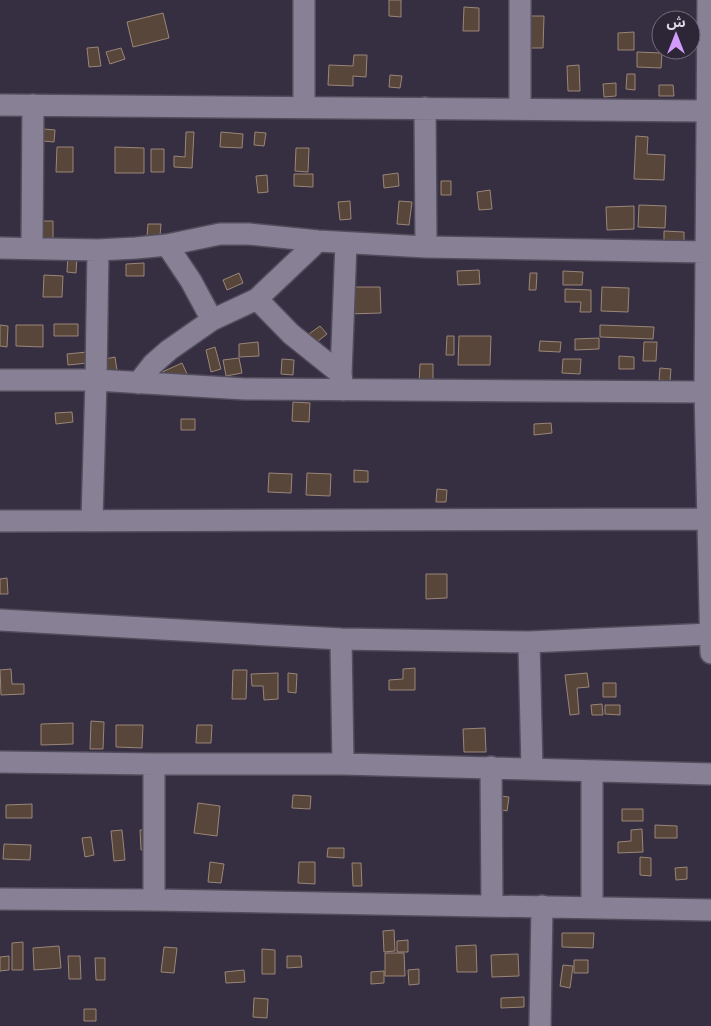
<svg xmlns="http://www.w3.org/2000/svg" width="711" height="1026" font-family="'Roboto Condensed','Noto Sans Arabic',sans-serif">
	<rect width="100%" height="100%" fill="#362f41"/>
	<!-- building -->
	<path fill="#58463a" stroke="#9a8679" d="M389 0H401V17L389 16Z
		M464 7 479 8V31H463Z
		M163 13 169 38 133 47 127 22Z
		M531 16H544L543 48H530Z
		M634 32V50H618V33Z
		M98 47 101 66 89 67 87 48Z
		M121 48 125 59 110 64 106 52Z
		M637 52 662 53 661 68 637 67Z
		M354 55H367L366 77 353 76V86L328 85 329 65 353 66Z
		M579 65 580 91H568L567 66Z
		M627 74H635V90L626 89Z
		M390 75 402 76 400 88 389 87Z
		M616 83V96L604 97 603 84Z
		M659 85H673L674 96H659Z
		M44 129 55 130 54 142 43 141Z
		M186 132H194L192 168 174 167V156L185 157Z
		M221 132 243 134 242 148 220 147Z
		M255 132 266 133 264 146 254 145Z
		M636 136 648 137 647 154 665 155 664 180 634 179Z
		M57 147H73V172H56Z
		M115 147 144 148V173H115Z
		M296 148H309L308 172 295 171Z
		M151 149H164V172H151Z
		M398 173 399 186 384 188 383 175Z
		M294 174H313V187L294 186Z
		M267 175 268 192 258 193 256 176Z
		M441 181H451V195H441Z
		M490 190 492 209 479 210 477 192Z
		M350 201 351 219 340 220 338 202Z
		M399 201 412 202 409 225 397 224Z
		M639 205 666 206 665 228 638 227Z
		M634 206V229L607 230 606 207Z
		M40 221H53V238H40Z
		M148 224H161L160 236H147Z
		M664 231 684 232V244L664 243Z
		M68 255 77 256 76 273 67 272Z
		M144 263V276H126V264Z
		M479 270 480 284 458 285 457 271Z
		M563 271 583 272 582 285H563Z
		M239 273 243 283 227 290 223 280Z
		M530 273H537L536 290H529Z
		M44 275 63 276 62 297H43Z
		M347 287H380L381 313 347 314Z
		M602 287 629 288 628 312 601 311Z
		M565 289 591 290V312H580L581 302H565Z
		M54 324H78V336H54Z
		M0 325 8 326 7 347 0 346Z
		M16 325H43V347L16 346Z
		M600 325 654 327 653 339 600 337Z
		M320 326 327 334 313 345 306 336Z
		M447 336H454V355H446Z
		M459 336H491L490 365H458Z
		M599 338V349L575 350V339Z
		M540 341 561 342 560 352 539 351Z
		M258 342 259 356 239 357V344Z
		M644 342H657L656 361H643Z
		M215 347 221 369 211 372 206 350Z
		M87 352 88 363 68 365 67 354Z
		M619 356 634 357V369H619Z
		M115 357 117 370 108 371 105 359Z
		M239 358 242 373 226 376 223 360Z
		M282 359 294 360 293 375 281 374Z
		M563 359H581L580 374 562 373Z
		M182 363 188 376 167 386 160 373Z
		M420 364H433V384H419Z
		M660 368 671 369 670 381 659 380Z
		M293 402 310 403 309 422 292 421Z
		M72 412 73 422 56 424 55 413Z
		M181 419H195V430H181Z
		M551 423 552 433 534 435V424Z
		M354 470 368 471V482H354Z
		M269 473 292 474 291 493 268 492Z
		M307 473 331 474 330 496 306 495Z
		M437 489 447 490 446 502H436Z
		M426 574H447V598L426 599Z
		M7 578 8 594H0V579Z
		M415 668V690H389V680L403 679V669Z
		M11 669 12 684H24V694L1 695 0 670Z
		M233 670H247L246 699H232Z
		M278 673V699L264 700 263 686H252L251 674Z
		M288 673 297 674 296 693 288 692Z
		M587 673 589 687 577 688 579 714 570 715 565 675Z
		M603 683H616V697H603Z
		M602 704 603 715H592L591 705Z
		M605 705H620V715L605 714Z
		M91 721 104 722 103 749H90Z
		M73 723V744L41 745V724Z
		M116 725H143L142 748 116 747Z
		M197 725H212L211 743H196Z
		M485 728 486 752H464L463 729Z
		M293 795 311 796 310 809 292 808Z
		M500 796 509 797 507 811 498 809Z
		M198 803 220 806 217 836 194 833Z
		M32 804V818H6V805Z
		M622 809H643V821H622Z
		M655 825 677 826V838H655Z
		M642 829 643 852 618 853V842L631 841V830Z
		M122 830 125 860 114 861 111 831Z
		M140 830H150V849L141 850Z
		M91 837 94 855 85 857 82 838Z
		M4 844 31 845 30 860 3 859Z
		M328 848H344V858L327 857Z
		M640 857 651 858V876L640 875Z
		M210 862 224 864 221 883 208 882Z
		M299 862H315V884L298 883Z
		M352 863H361L362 886H353Z
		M687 867V879L676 880 675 868Z
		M394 930 395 951 384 952 383 931Z
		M562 933H594L593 948 562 947Z
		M408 940V952H397V941Z
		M23 942V970H12V943Z
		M476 945 477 972H457L456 946Z
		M59 946 61 968 34 970 33 948Z
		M164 947 177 948 174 973 161 972Z
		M262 949 275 950V974H262Z
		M385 953H404L405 976H385Z
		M518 954 519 976 492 977 491 955Z
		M9 956V970L0 971V957Z
		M68 956H80L81 979H69Z
		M287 956H301L302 967 287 968Z
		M95 958H105V980H96Z
		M574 960H588V973H574Z
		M563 965 573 966 570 988 560 986Z
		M419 969V984L409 985 408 970Z
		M244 970 245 982 226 983 225 972Z
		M384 971V983L371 984V972Z
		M524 997V1007L501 1008V998Z
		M254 998 268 999 267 1018 253 1017Z
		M84 1009H96V1021H84Z"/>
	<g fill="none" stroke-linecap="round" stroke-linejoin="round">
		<!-- minor casing -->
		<g stroke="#524d5c" stroke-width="24">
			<path id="minor" d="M304 0V107
				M520 0V109
				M708 0 705 392 711 653
				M0 105 707 111
				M425 108 426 247
				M167 245 191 281 212 320
				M0 248 98 250 136 248 167 245 220 234H249L318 241 426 247 706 252
				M32 248 33 105
				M257 299 291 334 341 374
				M0 380H96L245 389 705 392
				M138 383 153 364 169 350 212 320 257 299 318 241
				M343 390 341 374 346 243
				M92 520 96 380 98 250
				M0 521 708 519
				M0 620 341 639 529 642 711 634
				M341 639 343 764
				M529 642 532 769
				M0 762 154 764H343L711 774
				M491 767 492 906
				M592 771V908
				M0 899 154 900 711 910
				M154 900V764
				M540 1026 542 906"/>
		</g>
		<!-- minor -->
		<use href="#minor" stroke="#888195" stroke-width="21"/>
	</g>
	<!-- north arrow -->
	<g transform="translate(676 35)"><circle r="24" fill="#2c2636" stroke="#726d7c"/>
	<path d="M0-4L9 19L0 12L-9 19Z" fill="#d39cfc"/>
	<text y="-8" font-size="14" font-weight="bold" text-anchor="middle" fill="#dcd8e4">ش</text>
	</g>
</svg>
